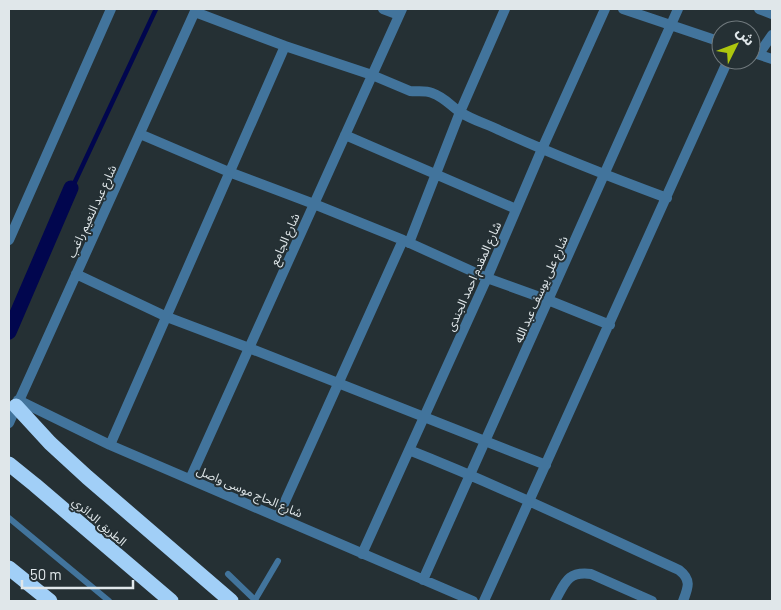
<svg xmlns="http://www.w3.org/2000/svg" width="781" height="610" font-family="Barlow,'Noto Sans Arabic',sans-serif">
	<rect width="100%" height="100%" fill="#253034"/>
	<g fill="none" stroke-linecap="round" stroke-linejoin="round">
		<!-- stream -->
		<path stroke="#01064e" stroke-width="4.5" d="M65 203 156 9"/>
		<!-- canal -->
		<path stroke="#01064e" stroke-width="15" d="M9 332 71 188"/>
		<!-- lane -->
		<path stroke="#42749c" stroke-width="6" d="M9 518 109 601
			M228 574 256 601
			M255 600 278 561"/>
		<!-- street -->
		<path stroke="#42749c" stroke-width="10" d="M383 9 399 15
			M623 9 721 42
			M759 9 772 14
			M195 12 285 46 372 75 410 91C417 92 425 90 432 93 444 97 451 106 460 112 472 120 487 124 499 130 554 155 610 177 667 198
			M751 52 772 59
			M759 54 772 35
			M140 134 229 172 314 204 403 240 487 278 548 300 610 325
			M345 135 516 209
			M9 240 111 9
			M409 243 460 112 505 9
			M76 274 167 317 249 348 546 465
			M18 400 110 445 473 601
			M9 423 196 9
			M110 445 285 46
			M409 450C500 486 589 529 679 570 692 580 688 588 683 601
			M190 479 402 9
			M278 517 403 240
			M362 554 487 278 542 149 605 9
			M423 580 678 9
			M484 601C566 421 648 241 728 60
			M555 601C565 583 567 571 591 574L652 601"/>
		<!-- highway -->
		<path stroke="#a1cff7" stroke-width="15" d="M16 406 50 443 87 477 231 601
			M9 464 35 485 171 601
			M9 568 50 601"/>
	</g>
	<g text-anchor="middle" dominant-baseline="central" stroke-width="4" stroke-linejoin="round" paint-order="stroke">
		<!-- street labels -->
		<g font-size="12" fill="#e0e7ea" stroke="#253034">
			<text transform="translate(91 211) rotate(-65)">شارع عبد النعيم راغب</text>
			<text transform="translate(284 239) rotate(-66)">شارع الجامع</text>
			<text transform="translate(473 276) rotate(-66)">شارع المقدم احمد الجندى</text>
			<text transform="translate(540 289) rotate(-66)">شارع على يوسف عبد الله</text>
			<text transform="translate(250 491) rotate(23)">شارع الحاج موسى واصل</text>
			<text transform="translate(100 521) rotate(41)">الطريق الدائري</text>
		</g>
	</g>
	<!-- border -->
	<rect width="781" height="610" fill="none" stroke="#e0e7ea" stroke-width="20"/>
	<!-- north arrow -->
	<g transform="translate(736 45) rotate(48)"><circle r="24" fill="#253034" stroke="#70797d"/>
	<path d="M0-4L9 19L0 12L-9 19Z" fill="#adc60e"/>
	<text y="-8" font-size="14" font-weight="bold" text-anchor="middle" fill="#e0e7ea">ش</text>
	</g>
	<!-- scale -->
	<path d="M22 580v8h111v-8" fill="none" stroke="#e0e7ea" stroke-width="2.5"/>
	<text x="30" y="580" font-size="15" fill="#e0e7ea" stroke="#253034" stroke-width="4" paint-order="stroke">50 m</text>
</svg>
